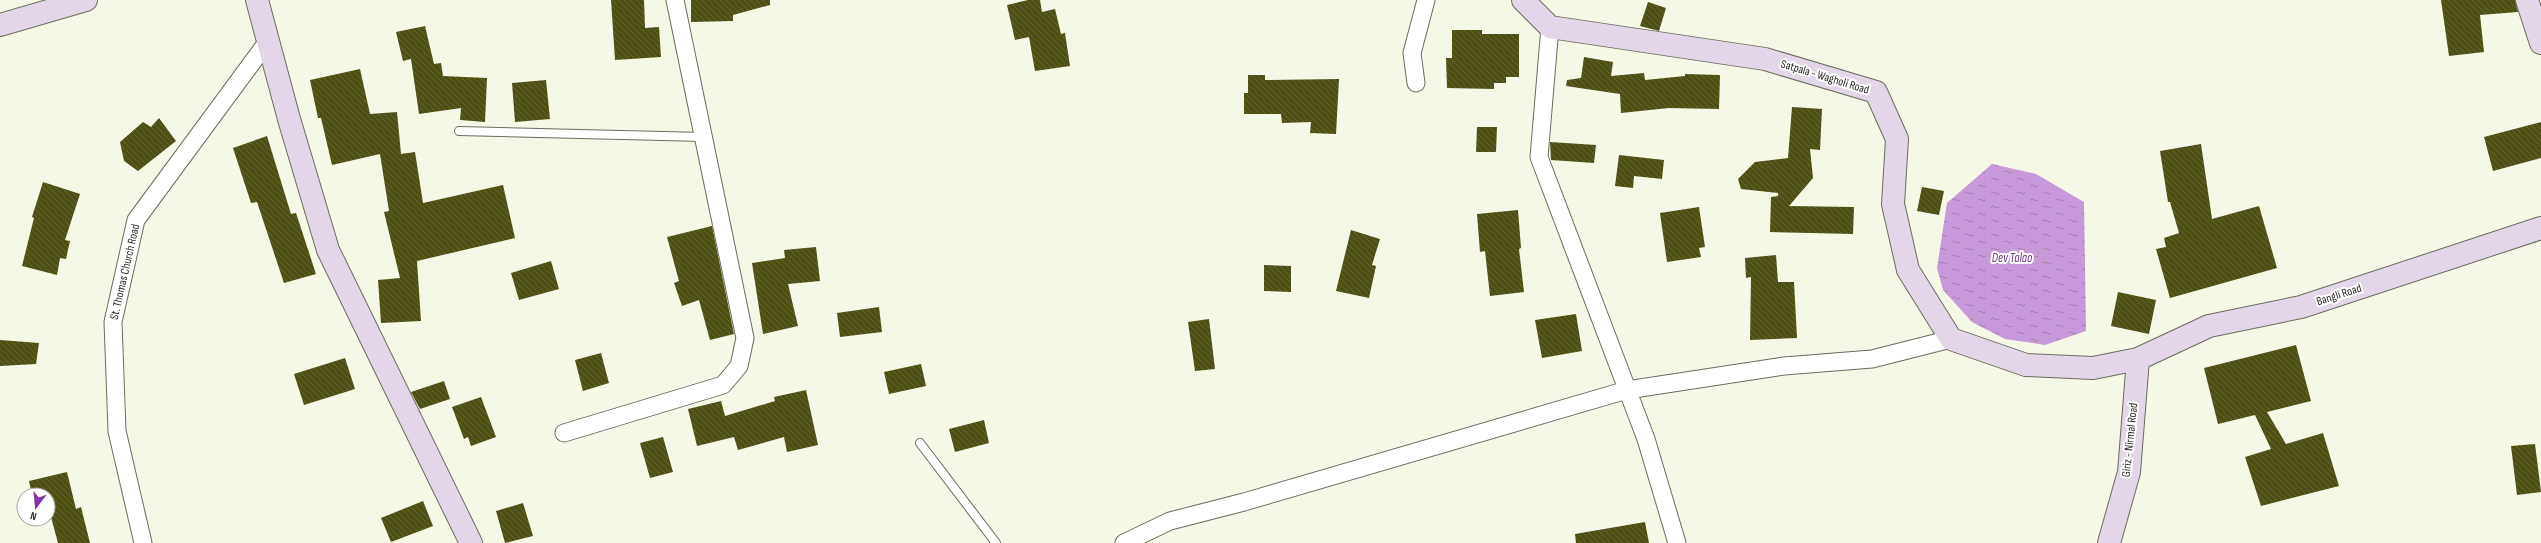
<svg xmlns="http://www.w3.org/2000/svg" width="2541" height="543" font-family="'Sofia Sans Condensed',sans-serif">
	<defs>
		<pattern id="water-ripples" width="26" height="14" patternUnits="userSpaceOnUse"><rect width="26" height="14" fill="#c699d8"/><path d="M2 4q2-2 4 0t4 0M15 11q2-2 4 0t4 0" fill="none" stroke="#a17daf"/></pattern>
		<pattern id="building-back-hatch" width="6" height="6" patternUnits="userSpaceOnUse"><rect width="6" height="6" fill="#4e4f12"/><path d="M-1 5l2 2M0 0l6 6M5-1l2 2" fill="none" stroke="#646534"/></pattern>
	</defs>
	<rect width="100%" height="100%" fill="#f5f7e7"/>
	<!-- water -->
	<path fill="url(#water-ripples)" d="M1992 164 2036 174 2084 202 2086 331 2045 345 2005 339 1972 322 1943 290 1937 268 1947 203Z"/>
	<!-- building -->
	<path fill="url(#building-back-hatch)" d="M611 0H644L645 28 659 27 661 57 615 60Z
		M691 0H770V5L733 15V21L691 22Z
		M1028 0H1040L1042 12 1055 9 1061 34 1065 33 1070 66 1035 71 1029 37 1015 40 1007 5Z
		M2441 0H2515L2518 12 2480 15 2484 52 2449 56Z
		M1648 2 1666 8 1659 31 1640 26Z
		M425 26 434 64 441 63 443 76 487 78 485 122 460 120 461 108 419 114 411 59 403 61 396 32Z
		M1452 30H1482V34H1519V77H1506V83H1494V89L1447 88 1446 58H1452Z
		M1584 57 1613 62 1611 76 1644 73 1645 80 1685 76V74L1720 75 1719 109 1669 108 1621 113 1620 94 1566 86 1567 80 1581 78Z
		M360 69 370 114 397 112 401 154 415 152 423 203 503 185 515 238 417 261 421 321 381 323 378 280 400 278 384 212 389 211 380 154 332 165 321 118H318L310 80Z
		M1248 75H1265V80L1339 79 1336 134 1310 133 1311 122 1282 123 1281 114H1244V93H1248Z
		M546 80 550 119 515 122 512 83Z
		M1792 107 1822 109 1820 150 1810 149 1813 178 1789 206 1854 207 1853 234 1770 232 1771 197 1778 196V193L1741 189 1738 179 1755 162 1788 158Z
		M159 118 176 141 138 171 124 161 120 142 143 122 151 127Z
		M2541 122V158L2493 171 2484 137Z
		M1477 127H1497L1496 152H1476Z
		M267 136 291 214 296 213 316 274 284 283 257 202 251 203 233 148Z
		M1550 142 1596 145 1594 163 1551 160Z
		M2201 144 2212 219 2259 206 2277 268 2170 298 2156 249 2166 247 2164 238 2179 233 2170 202H2168L2160 151Z
		M1619 155 1664 160 1662 179 1634 176 1633 188 1615 186Z
		M43 182 80 194 65 240 70 241 66 259 60 258 57 275 22 266 34 218 32 217Z
		M1922 187 1944 191 1939 215 1917 211Z
		M1699 207 1705 247 1699 248 1701 257 1667 262 1660 213Z
		M1518 210 1521 248 1519 249 1524 292 1490 296 1485 251 1480 252 1477 214Z
		M712 226 734 334 710 340 699 300 682 306 674 283 679 281 667 237Z
		M1351 230 1380 239 1372 265 1376 266 1369 298 1336 291Z
		M816 247 820 281 788 284 798 326 763 334 752 263 785 258 784 250Z
		M1776 255 1778 282H1794L1797 338 1750 340 1751 277 1746 278 1745 258Z
		M551 261 559 289 519 300 511 273Z
		M1264 265 1291 266V292L1264 291Z
		M2118 292 2156 300 2149 334 2111 326Z
		M879 307 882 332 840 337 837 313Z
		M1576 314 1582 351 1542 358 1535 320Z
		M1209 319 1215 369 1195 371 1188 322Z
		M0 340 39 343 36 364 0 366Z
		M2296 345 2311 401 2267 412 2286 444 2323 433 2339 486 2261 506 2245 457 2271 449 2255 415 2218 424 2204 368Z
		M601 353 609 383 583 391 575 360Z
		M345 358 355 389 304 405 294 374Z
		M921 364 926 386 889 394 884 372Z
		M444 381 450 399 420 409 411 392Z
		M806 390 818 445 787 452 784 437 738 450 734 437 697 446 688 409 721 401 725 416 775 401 774 397Z
		M481 397 496 437 471 446 468 437 464 439 452 407Z
		M984 420 989 443 955 452 949 429Z
		M663 437 673 472 650 478 640 443Z
		M2535 444 2541 492 2517 495 2511 446Z
		M67 472 76 509 81 507 90 543H58L48 506V495H32L29 481Z
		M423 501 433 526 391 542 381 518Z
		M523 503 533 536 505 543 496 511Z
		M1645 522 1649 543H1576L1575 534Z"/>
	<g fill="none" stroke-linecap="round" stroke-linejoin="round">
		<!-- service casing -->
		<g stroke="#6b6c5e" stroke-width="10">
			<path id="service" d="M459 131 704 137
				M920 443 996 543"/>
		</g>
		<!-- minor casing -->
		<g stroke="#6b6c5e" stroke-width="19">
			<path id="minor" d="M1550 27 1539 157 1646 439 1677 543
				M1416 83 1412 53 1426 0
				M564 433 723 385 739 366 745 338 675 0
				M143 543 117 431 113 322 136 220 268 41
				M1124 543 1170 521 1244 502 1627 390 1784 366 1872 359 1951 339"/>
		</g>
		<!-- secondary casing -->
		<g stroke="#6b6c5e" stroke-width="24">
			<path id="secondary" d="M257 0 289 119 328 250 471 543
				M1523 0 1550 27 1765 59 1876 92 1897 139 1893 204 1908 270 1951 339 2026 365 2093 368 2138 359 2209 326 2301 307 2541 228
				M2527 0 2541 43
				M0 25 86 0
				M2109 543 2129 472 2138 359"/>
		</g>
		<!-- service -->
		<use href="#service" stroke="#fff" stroke-width="8"/>
		<!-- minor -->
		<use href="#minor" stroke="#fff" stroke-width="17"/>
		<!-- secondary -->
		<use href="#secondary" stroke="#e3d6e8" stroke-width="22"/>
	</g>
	<g text-anchor="middle" dominant-baseline="central" stroke-width="4" stroke-linejoin="round" paint-order="stroke">
		<!-- street labels -->
		<g font-size="12" fill="#282823" stroke="#fff">
			<text transform="translate(1825 77) rotate(17)">Satpala - Wagholi Road</text>
			<text transform="translate(125 272) rotate(-77)">St. Thomas Church Road</text>
			<text transform="translate(2339 295) rotate(-18)">Bangli Road</text>
			<text transform="translate(2130 440) rotate(-84)">Giriz - Nirmal Road</text>
		</g>
		<!-- water labels -->
		<g font-size="13" font-style="italic" fill="#6e3783" stroke="#fff">
			<text x="2012" y="258">Dev Talao</text>
		</g>
	</g>
	<!-- north arrow -->
	<g transform="translate(36 507) rotate(196)"><circle r="19" fill="#ffffff" stroke="#a9a9a7"/>
	<path d="M0-3L7 15L0 10L-7 15Z" fill="#8836a5"/>
	<text y="-6" font-size="11" font-weight="bold" text-anchor="middle" fill="#282823">N</text>
	</g>
</svg>
